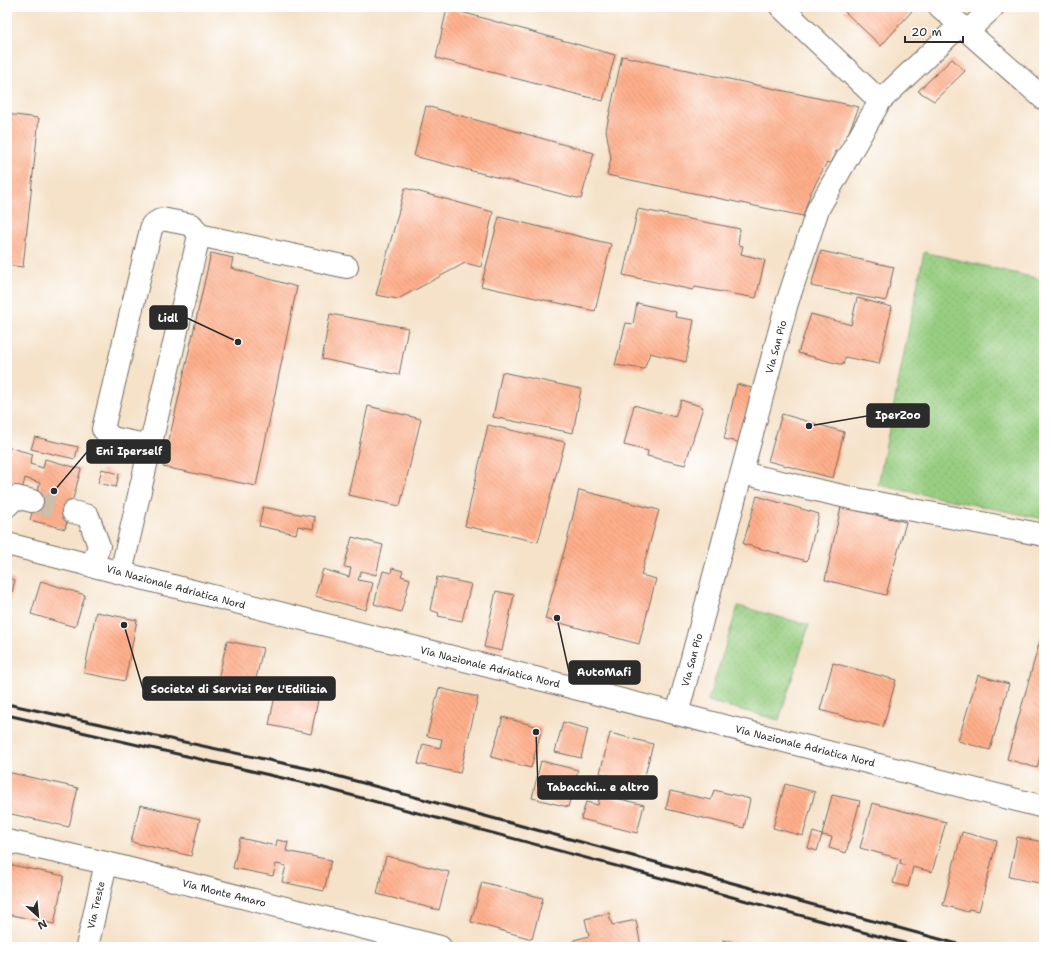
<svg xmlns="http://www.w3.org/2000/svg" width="1051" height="954" font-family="'Shantell Sans',sans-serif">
	<defs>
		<pattern id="grass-dots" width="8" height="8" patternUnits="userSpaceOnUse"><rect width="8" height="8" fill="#98ce81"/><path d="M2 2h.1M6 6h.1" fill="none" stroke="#83b170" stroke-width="1.8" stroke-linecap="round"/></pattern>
		<pattern id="building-back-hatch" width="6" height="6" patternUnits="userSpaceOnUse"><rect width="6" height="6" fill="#feae8a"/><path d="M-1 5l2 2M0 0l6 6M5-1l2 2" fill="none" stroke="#da9677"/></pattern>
	</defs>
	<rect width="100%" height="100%" fill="#fff"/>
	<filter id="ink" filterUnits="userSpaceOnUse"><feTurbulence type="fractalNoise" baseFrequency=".025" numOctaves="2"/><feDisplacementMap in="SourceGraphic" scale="8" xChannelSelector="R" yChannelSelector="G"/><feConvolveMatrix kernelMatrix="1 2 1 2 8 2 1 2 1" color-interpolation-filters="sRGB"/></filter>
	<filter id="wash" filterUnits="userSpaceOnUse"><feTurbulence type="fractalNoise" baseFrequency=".012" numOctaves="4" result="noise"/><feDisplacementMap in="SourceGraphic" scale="16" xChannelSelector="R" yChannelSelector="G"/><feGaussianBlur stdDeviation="0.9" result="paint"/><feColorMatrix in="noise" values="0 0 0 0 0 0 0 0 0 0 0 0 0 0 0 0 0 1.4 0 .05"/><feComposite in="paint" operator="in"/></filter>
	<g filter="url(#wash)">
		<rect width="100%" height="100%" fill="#f5e2c9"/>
		<!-- grass -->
		<path fill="url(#grass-dots)" stroke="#627c56" d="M924 252 1044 280V519L878 485Z
			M738 606 809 625 779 720 708 701Z"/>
		<g id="blocks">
			<!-- building -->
			<path fill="url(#building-back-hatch)" d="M848 7H908L912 11 881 46 844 11Z
				M447 8 615 55 603 101 436 58Z
				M622 56 859 107 841 151H835L831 164 827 162 810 194 803 216 607 175 611 158 606 130Z
				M952 59 965 71 934 101 918 91Z
				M426 106 594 153 581 199 414 156Z
				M7 114 39 118 23 267 7 265Z
				M405 188 493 212 481 267 465 263 398 299 376 295Z
				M638 209 740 229 738 245 743 246 741 254 765 260 756 298 695 287 693 290 623 275Z
				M499 217 611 244 595 311 481 286Z
				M821 251 894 267 886 301 811 286Z
				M211 253 233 258 231 268 297 287 256 486 163 467Z
				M857 298 892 307 879 364 845 357 843 365 798 353 811 314 851 325Z
				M637 303 676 312 675 317 694 320 686 362 650 353 644 369 615 365 626 323 633 324Z
				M330 314 408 328 399 375 322 359Z
				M502 372 581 389 573 433 493 417Z
				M737 384 755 389 742 443 724 439Z
				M681 400 703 407 685 465 647 456 648 451 624 445 634 405 675 417Z
				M368 406 421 419 400 506 348 495Z
				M782 414 844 432 833 478 768 461Z
				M488 425 565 442 538 542 465 526Z
				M35 437 78 447 75 459 31 449Z
				M7 447 33 454 30 464 43 468 45 459 81 469 65 529 30 520 40 483 25 478 22 491 7 487Z
				M102 469 119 474 116 487 98 483Z
				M579 490 659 510 641 575 656 579 639 644 545 619 567 541Z
				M757 496 819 514 807 561 743 544Z
				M263 507 315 517 313 529 298 526 296 534 259 526Z
				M841 507 906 522 886 595 825 580Z
				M352 537 383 545 376 575 361 571 358 580 373 583 366 610 315 596 323 569 349 577 351 568 344 567Z
				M392 568 403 571 401 576 410 579 401 612 374 604 383 571 391 573Z
				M437 577 471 584 462 621 438 616 439 613 430 610Z
				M7 578 15 580 8 608H7Z
				M41 581 85 595 75 627 31 614Z
				M496 591 514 595 502 651 484 647Z
				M96 612 137 620 125 681 84 673Z
				M1042 633 1044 634V742L1037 768 1007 759Z
				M227 641 263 648 253 692 217 684Z
				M833 663 896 680 883 727 820 710Z
				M978 675 1009 684 990 750 958 741Z
				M439 688 478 697 460 773 418 764 423 744 440 748 442 739 427 736Z
				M276 691 318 700 311 734 269 725Z
				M503 717 542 728 531 768 491 757Z
				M563 722 588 729 581 758 555 752Z
				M610 733 653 744 643 783 600 773Z
				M541 761 578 770 568 807 532 798Z
				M7 772 78 788 69 827 7 813Z
				M785 784 815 792 803 836 773 828Z
				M714 790 750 799 744 828 666 809 670 791 711 800Z
				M600 794 644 805 637 833 581 819 586 802 598 805Z
				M832 795 860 801 846 853 829 848 832 837 822 835Z
				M872 803 946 822 932 872 913 867 908 887 893 883 898 864 905 865 900 863 901 859 860 848Z
				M140 805 200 819 191 856 131 842Z
				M813 832 822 835 817 851 808 848Z
				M962 832 997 841 979 911 968 909V912L943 905Z
				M1017 837 1044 842V884L1009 877Z
				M240 838 276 846 277 840 288 842 286 851 331 860 324 891 282 882 286 866 276 864 273 876 233 868Z
				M386 856 449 872 439 910 377 894Z
				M7 864 64 876 54 924 7 914Z
				M482 882 543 898 532 939 471 922Z
				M609 913 612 925 636 920 641 947H576L574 940 589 936 585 919Z
				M723 940 747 946V947H721Z"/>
		</g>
	</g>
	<g filter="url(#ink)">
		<use href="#blocks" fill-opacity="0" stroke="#726b62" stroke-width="1"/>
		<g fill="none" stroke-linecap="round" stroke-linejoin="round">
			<!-- minor-tunnel -->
			<path stroke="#cdbda9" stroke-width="22" stroke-dasharray="22 11" stroke-linecap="butt" d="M32 501 73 512"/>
			<!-- minor casing -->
			<g stroke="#726b62" stroke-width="24">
				<path id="minor" d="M781 7 880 101
					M940 7 1044 99
					M968 31 993 7
					M199 235 347 267
					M742 473 851 498 1044 535
					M7 506 16 497 32 501
					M73 512 88 516 99 546 92 566
					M121 573 199 235 192 225 162 219 152 225 103 429 112 438 150 446
					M677 714 787 303 818 209 880 101 960 25
					M7 841 106 863 440 947
					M87 947 106 863"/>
			</g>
			<!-- major casing -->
			<g stroke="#726b62" stroke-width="24">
				<path id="major" d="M7 544 1044 807"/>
			</g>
			<!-- minor -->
			<use href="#minor" stroke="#fff" stroke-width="22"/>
			<!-- major -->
			<use href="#major" stroke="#fff" stroke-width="22"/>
			<!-- rail -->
			<path stroke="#2b2b2b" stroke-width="3" d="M7 704 315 770 969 947
				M7 715 313 785 919 947"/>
		</g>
	</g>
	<g text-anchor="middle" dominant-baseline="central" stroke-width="3.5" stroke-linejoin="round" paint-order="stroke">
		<!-- street labels -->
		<g font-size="10" fill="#2b2b2b" stroke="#fff">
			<text transform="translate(776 347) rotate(-75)">Via San Pio</text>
			<text transform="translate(176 587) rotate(15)">Via Nazionale Adriatica Nord</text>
			<text transform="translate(692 660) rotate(-75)">Via San Pio</text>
			<text transform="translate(490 667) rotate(14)">Via Nazionale Adriatica Nord</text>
			<text transform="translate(805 746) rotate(14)">Via Nazionale Adriatica Nord</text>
			<text transform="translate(224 893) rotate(14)">Via Monte Amaro</text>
			<text transform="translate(96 905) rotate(-77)">Via Treste</text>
		</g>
	</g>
	<!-- callouts -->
	<path fill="none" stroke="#2b2b2b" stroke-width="1.5" d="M238 342L187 318M809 426L867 416M54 491L87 452M557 618L569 672M124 625L143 689M536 732L538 787"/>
	<g fill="#2b2b2b" stroke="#fff" stroke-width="1.5">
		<circle cx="238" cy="342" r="4"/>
		<circle cx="809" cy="426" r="4"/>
		<circle cx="54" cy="491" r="4"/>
		<circle cx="557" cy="618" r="4"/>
		<circle cx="124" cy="625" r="4"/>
		<circle cx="536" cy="732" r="4"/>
	</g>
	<g fill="#2b2b2b" stroke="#2b2b2b" stroke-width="1.5">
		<rect x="150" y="306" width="37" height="23" rx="4"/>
		<rect x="867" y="404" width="62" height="23" rx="4"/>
		<rect x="87" y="440" width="83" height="23" rx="4"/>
		<rect x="569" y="661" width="71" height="23" rx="4"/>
		<rect x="143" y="677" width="192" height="23" rx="4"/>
		<rect x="538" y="776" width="119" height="23" rx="4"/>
	</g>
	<g font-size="11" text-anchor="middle" font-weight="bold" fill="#fff">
		<text x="168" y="322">Lidl</text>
		<text x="898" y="419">IperZoo</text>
		<text x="129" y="455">Eni Iperself</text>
		<text x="604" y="676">AutoMafi</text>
		<text x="239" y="693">Societa' di Servizi Per L'Edilizia</text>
		<text x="598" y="791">Tabacchi... e altro</text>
	</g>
	<!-- margin -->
	<rect width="1051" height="954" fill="none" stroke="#fff" stroke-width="24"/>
	<!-- north arrow -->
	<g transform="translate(38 916) rotate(153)" stroke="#ffffff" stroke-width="3" paint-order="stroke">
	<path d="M0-3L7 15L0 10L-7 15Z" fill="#2b2b2b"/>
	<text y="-6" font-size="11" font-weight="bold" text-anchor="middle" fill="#2b2b2b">N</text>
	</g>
	<!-- scale -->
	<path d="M905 36v6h58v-6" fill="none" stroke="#2b2b2b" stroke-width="2"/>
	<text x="911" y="36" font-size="12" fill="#2b2b2b" stroke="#ffffff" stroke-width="3" paint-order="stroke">20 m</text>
</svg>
